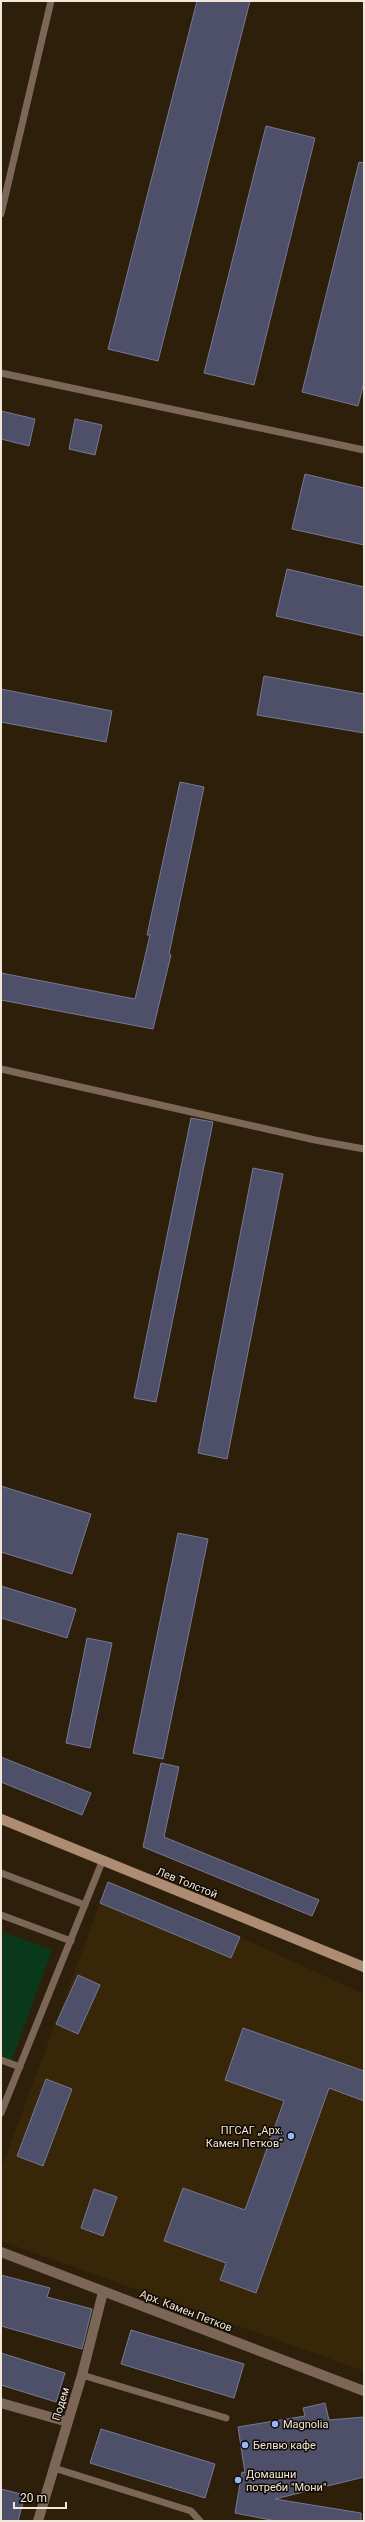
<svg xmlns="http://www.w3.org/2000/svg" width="365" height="2522" font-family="Roboto,sans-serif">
	<rect width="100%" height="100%" fill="#2d1f09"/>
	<!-- built -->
	<path fill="#372608" d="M100 1903 231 1958 240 1937 364 1994V2371L1 2241V2169Z"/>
	<!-- green -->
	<path fill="#0a381a" d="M1 1931 52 1950 11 2063 1 2060Z"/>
	<!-- building -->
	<path fill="#4e4f68" stroke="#777893" d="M197 1H250L158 361 108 349Z
		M266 126 315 138 254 385 204 373Z
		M359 162 364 163V382L358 406 302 392Z
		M1 411 35 419 29 446 1 439Z
		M75 419 102 425 95 455 69 449Z
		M305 474 364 488V545L292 529Z
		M287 569 364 587V636L276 616Z
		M264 676 364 694V733L257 715Z
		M1 689 112 711 106 742 1 722Z
		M180 782 204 787 169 954 171 955 153 1029 1 1000V973L135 999 150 935H147Z
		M191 1118 213 1122 156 1402 134 1398Z
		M253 1168 283 1174 227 1459 198 1453Z
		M1 1486 91 1514 72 1574 1 1552Z
		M178 1533 208 1539 163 1759 133 1753Z
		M1 1586 76 1609 67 1638 1 1618Z
		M87 1638 112 1643 90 1748 66 1743Z
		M1 1757 91 1793 82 1815 1 1782Z
		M161 1763 179 1767 164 1837 319 1900 312 1916 143 1847Z
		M108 1882 240 1937 231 1958 100 1903Z
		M78 1975 100 1985 78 2034 56 2024Z
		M243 2028 364 2071V2101L329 2088 256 2293 220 2280 226 2263 164 2241 183 2188 245 2210 284 2101 225 2080Z
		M46 2079 72 2089 43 2166 17 2156Z
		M94 2189 117 2197 103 2236 81 2228Z
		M1 2275 50 2288 47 2297 92 2309 82 2349 1 2326Z
		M131 2330 244 2364 234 2398 121 2364Z
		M1 2353 65 2373 56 2402 1 2385Z
		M325 2403 329 2420 364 2417V2477L275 2499 361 2513V2521H276L235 2513 242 2472 245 2473 238 2427 305 2416 303 2408Z
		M101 2429 215 2464 205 2498 90 2463Z
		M1 2489 25 2495 18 2521H1Z"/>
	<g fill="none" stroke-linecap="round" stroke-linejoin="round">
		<!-- lane -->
		<path stroke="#7b6657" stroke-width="7" d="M1 214 51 1
			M1 373 364 450
			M1 1069 315 1140 364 1149
			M1 1873 85 1905
			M1 1915 71 1941
			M1 2060 20 2067
			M1 2113 102 1862
			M82 2375 226 2418
			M54 2468 191 2511 200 2521"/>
		<!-- street -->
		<path stroke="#7b6657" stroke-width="10" d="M1 2252 364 2391
			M1 2403 68 2422
			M38 2521 82 2375 103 2292"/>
		<!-- secondary -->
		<path stroke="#ad8c74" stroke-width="10" d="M1 1819 364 1967"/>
	</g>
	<!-- markers -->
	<g fill="#97b6fd" stroke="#100a03" stroke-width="1.5">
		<circle cx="291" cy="2136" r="4"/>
		<circle cx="275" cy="2424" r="4"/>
		<circle cx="245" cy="2445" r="4"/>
		<circle cx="238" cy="2480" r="4"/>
	</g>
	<g text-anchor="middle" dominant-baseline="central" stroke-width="3" stroke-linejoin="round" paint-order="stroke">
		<!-- street labels -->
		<g font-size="11" fill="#f1e8da" stroke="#100a03">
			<text transform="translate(187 1883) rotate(22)">Лев Толстой</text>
			<text transform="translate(186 2311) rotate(21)">Арх. Камен Петков</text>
			<text transform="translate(61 2404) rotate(-73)">Подем</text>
		</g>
		<!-- poi labels -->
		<g font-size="11" fill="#f1e8da" stroke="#100a03" text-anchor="start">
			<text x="283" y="2130" text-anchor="end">ПГСАГ „Арх.<tspan x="283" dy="13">Камен Петков“</tspan></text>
			<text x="283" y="2424">Magnolia</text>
			<text x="253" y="2445">Белвю кафе</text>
			<text x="246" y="2474">Домашни<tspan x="246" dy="13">потреби "Мони"</tspan></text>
		</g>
	</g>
	<!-- border -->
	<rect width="365" height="2522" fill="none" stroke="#f1e8da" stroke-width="4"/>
	<!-- scale -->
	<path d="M14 2502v6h52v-6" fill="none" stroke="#f1e8da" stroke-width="2"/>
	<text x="20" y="2502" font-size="12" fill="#f1e8da" stroke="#100a03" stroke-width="3" paint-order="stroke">20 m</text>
</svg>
